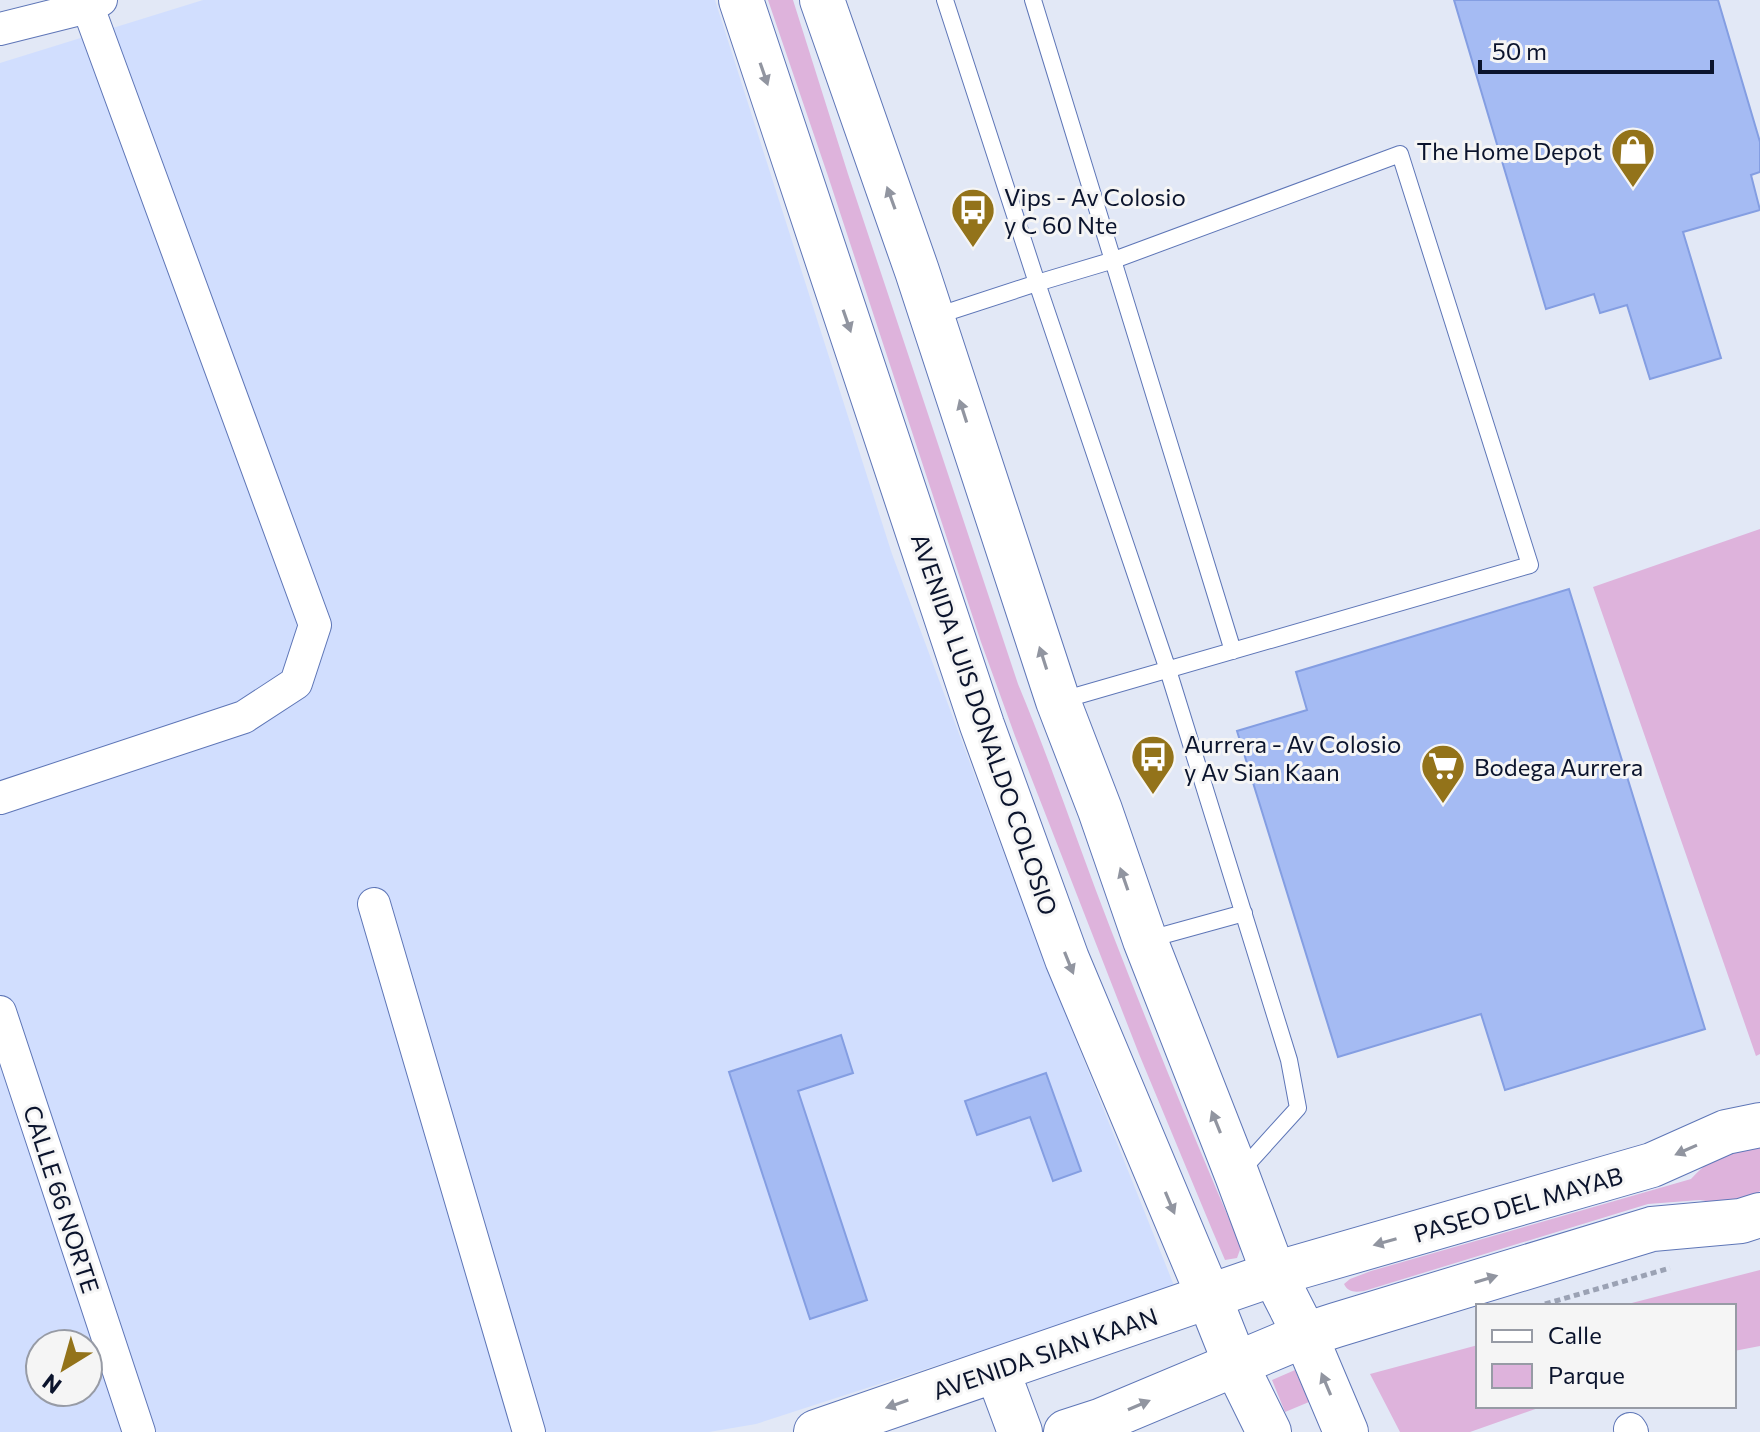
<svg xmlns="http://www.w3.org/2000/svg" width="1760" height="1432" font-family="Commissioner,sans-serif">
	<rect width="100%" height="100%" fill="#e2e8f6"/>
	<!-- built -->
	<path fill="#d1defe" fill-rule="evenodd" d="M203 0H715L892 554 1039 948 1175 1288 756 1424 709 1432H0V63ZM40 1344H88V1392H40Z"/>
	<!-- green -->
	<path fill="#deb3dc" d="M768 0H793L848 174 1018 684C1052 765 1079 848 1111 930 1152 1036 1196 1142 1241 1247L1237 1258 1225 1260 1213 1232 1139 1054 1015 736 981 642 828 176Z
		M1760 529V1054L1756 1056 1593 587Z
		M1760 1144V1191L1752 1197 1723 1204 1700 1200 1648 1204 1364 1291C1356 1292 1348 1293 1344 1284L1350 1279 1371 1271 1691 1179C1715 1154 1726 1150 1760 1144Z
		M1760 1270V1346L1734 1351V1306H1620Z
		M1478 1345V1406H1544L1470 1432H1400L1370 1374Z
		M1295 1370 1309 1402 1285 1412 1272 1380Z"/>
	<!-- building -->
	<path fill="#a5bbf3" stroke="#849ee2" stroke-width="2" d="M1454 0H1718L1760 142V172L1751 175 1760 210 1683 232 1721 358 1650 379 1627 305 1600 313 1594 294 1546 309Z
		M1569 589 1705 1029 1505 1090 1481 1014 1338 1057 1237 731 1307 710 1296 672Z
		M841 1035 853 1073 798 1091 867 1300 810 1319 729 1072Z
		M1046 1073 1081 1171 1053 1181 1030 1117 977 1135 965 1101Z"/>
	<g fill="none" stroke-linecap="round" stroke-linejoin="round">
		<!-- service casing -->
		<g stroke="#5e76b7" stroke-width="18">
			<path id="service" d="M945 0 1037 283 1168 670 1289 1060 1298 1108 1241 1171
				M1033 0 1233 651
				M933 317 1037 283 1114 260 1400 154 1530 565 1059 701
				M1146 940 1244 913"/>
		</g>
		<!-- minor casing -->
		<g stroke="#5e76b7" stroke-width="34">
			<path id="minor" d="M0 29 88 7 101 0
				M0 798 244 717 296 683 315 625 88 7
				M374 904 529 1432
				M0 1012 139 1432
				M1630 1429 1632 1432"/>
		</g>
		<!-- secondary casing -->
		<g stroke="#5e76b7" stroke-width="46">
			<path id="secondary" d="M997 1370 1020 1432
				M816 1432 1274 1274 1652 1165 1726 1132 1760 1125
				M1066 1432 1100 1421 1305 1335 1336 1325 1652 1229 1741 1221 1760 1215"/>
		</g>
		<!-- primary casing -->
		<g stroke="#5e76b7" stroke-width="46">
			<path id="primary" d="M741 0 982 725 1067 959 1209 1297 1236 1365 1269 1432
				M822 0 917 271 1058 701 1100 810 1145 940 1237 1175 1274 1274 1305 1335 1346 1432"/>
		</g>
		<!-- path -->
		<path stroke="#9ba2b4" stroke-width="5" stroke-dasharray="6 4" stroke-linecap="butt" d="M1545 1304 1670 1268"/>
		<!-- service -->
		<use href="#service" stroke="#fff" stroke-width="16"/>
		<!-- minor -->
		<use href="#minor" stroke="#fff" stroke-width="32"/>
		<!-- secondary -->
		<use href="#secondary" stroke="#fff" stroke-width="44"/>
		<!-- primary -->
		<use href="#primary" stroke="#fff" stroke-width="44"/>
	</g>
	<!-- one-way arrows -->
	<defs><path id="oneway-solid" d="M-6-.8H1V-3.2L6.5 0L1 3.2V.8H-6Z" transform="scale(2)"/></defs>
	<g fill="#9195a0">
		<use href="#oneway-solid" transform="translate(764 74) rotate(71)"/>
		<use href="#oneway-solid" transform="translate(891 198) rotate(-110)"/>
		<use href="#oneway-solid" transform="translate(847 321) rotate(71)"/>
		<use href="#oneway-solid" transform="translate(963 411) rotate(-108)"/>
		<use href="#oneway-solid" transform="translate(1043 658) rotate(-108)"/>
		<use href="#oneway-solid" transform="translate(1124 879) rotate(-109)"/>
		<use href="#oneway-solid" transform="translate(1069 963) rotate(68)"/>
		<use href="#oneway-solid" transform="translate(1216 1122) rotate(-112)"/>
		<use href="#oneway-solid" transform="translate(1686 1150) rotate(156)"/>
		<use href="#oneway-solid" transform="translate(1170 1203) rotate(67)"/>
		<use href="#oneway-solid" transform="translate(1385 1242) rotate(164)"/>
		<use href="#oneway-solid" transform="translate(1486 1279) rotate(-17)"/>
		<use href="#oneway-solid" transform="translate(1326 1384) rotate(-113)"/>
		<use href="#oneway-solid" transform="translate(897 1404) rotate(161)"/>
		<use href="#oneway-solid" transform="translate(1139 1405) rotate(-23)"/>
	</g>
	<!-- icons -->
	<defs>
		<g id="shop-pin" transform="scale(2.3)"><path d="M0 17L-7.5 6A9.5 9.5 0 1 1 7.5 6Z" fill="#93731a" stroke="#f5f5f5"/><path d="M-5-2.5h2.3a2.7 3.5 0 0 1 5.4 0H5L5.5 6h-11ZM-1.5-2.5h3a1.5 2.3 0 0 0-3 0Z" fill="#fff"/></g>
		<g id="bus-pin" transform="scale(2.3)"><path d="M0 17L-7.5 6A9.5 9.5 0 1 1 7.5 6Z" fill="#93731a" stroke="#f5f5f5"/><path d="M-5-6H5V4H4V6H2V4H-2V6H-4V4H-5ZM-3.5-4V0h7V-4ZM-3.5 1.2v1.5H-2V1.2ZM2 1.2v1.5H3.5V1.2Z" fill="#fff"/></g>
		<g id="supermarket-pin" transform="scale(2.3)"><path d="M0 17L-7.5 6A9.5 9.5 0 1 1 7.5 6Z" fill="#93731a" stroke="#f5f5f5"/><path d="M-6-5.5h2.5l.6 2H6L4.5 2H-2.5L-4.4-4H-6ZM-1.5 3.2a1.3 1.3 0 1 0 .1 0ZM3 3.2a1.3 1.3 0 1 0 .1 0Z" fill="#fff"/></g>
	</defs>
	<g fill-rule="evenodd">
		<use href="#shop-pin" x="1633" y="150"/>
		<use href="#bus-pin" x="973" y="210"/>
		<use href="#bus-pin" x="1153" y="757"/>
		<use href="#supermarket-pin" x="1443" y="766"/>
	</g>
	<g text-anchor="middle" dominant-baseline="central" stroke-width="6" stroke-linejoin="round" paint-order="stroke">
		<!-- poi labels -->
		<g font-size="24" fill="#0b142d" stroke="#f5f5f5" text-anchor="start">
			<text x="1602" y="150" text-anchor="end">The Home Depot</text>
			<text x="1004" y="196">Vips - Av Colosio<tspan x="1004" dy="28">y C 60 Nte</tspan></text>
			<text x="1184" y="743">Aurrera - Av Colosio<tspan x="1184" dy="28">y Av Sian Kaan</tspan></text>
			<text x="1474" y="766">Bodega Aurrera</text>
		</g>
		<!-- street labels -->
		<g font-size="24" fill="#0b142d" stroke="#f5f5f5">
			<text transform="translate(985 724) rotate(71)">AVENIDA LUIS DONALDO COLOSIO</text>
			<text transform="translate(62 1199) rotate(72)">CALLE 66 NORTE</text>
			<text transform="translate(1518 1204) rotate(-16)">PASEO DEL MAYAB</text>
			<text transform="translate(1045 1353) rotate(-19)">AVENIDA SIAN KAAN</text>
		</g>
	</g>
	<!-- legend -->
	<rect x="1476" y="1304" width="260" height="104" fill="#f5f5f5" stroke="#979ba5" stroke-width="2"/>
	<rect x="1492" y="1330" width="40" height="12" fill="#ffffff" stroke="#979ba5" stroke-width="2"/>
	<text x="1548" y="1344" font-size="24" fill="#0b142d">Calle</text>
	<rect x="1492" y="1364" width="40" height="24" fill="#deb3dc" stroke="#979ba5" stroke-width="2"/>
	<text x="1548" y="1384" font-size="24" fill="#0b142d">Parque</text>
	<!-- north arrow -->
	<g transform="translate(64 1368) rotate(217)"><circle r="38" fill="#f5f5f5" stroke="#979ba5" stroke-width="2"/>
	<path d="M0-6L14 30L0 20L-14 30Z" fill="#93731a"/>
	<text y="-12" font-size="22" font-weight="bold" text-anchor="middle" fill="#0b142d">N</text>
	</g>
	<!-- scale -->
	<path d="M1480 60v12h232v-12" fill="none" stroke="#0b142d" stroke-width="4"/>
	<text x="1492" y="60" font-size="24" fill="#0b142d" stroke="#f5f5f5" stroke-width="6" paint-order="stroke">50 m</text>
</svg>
